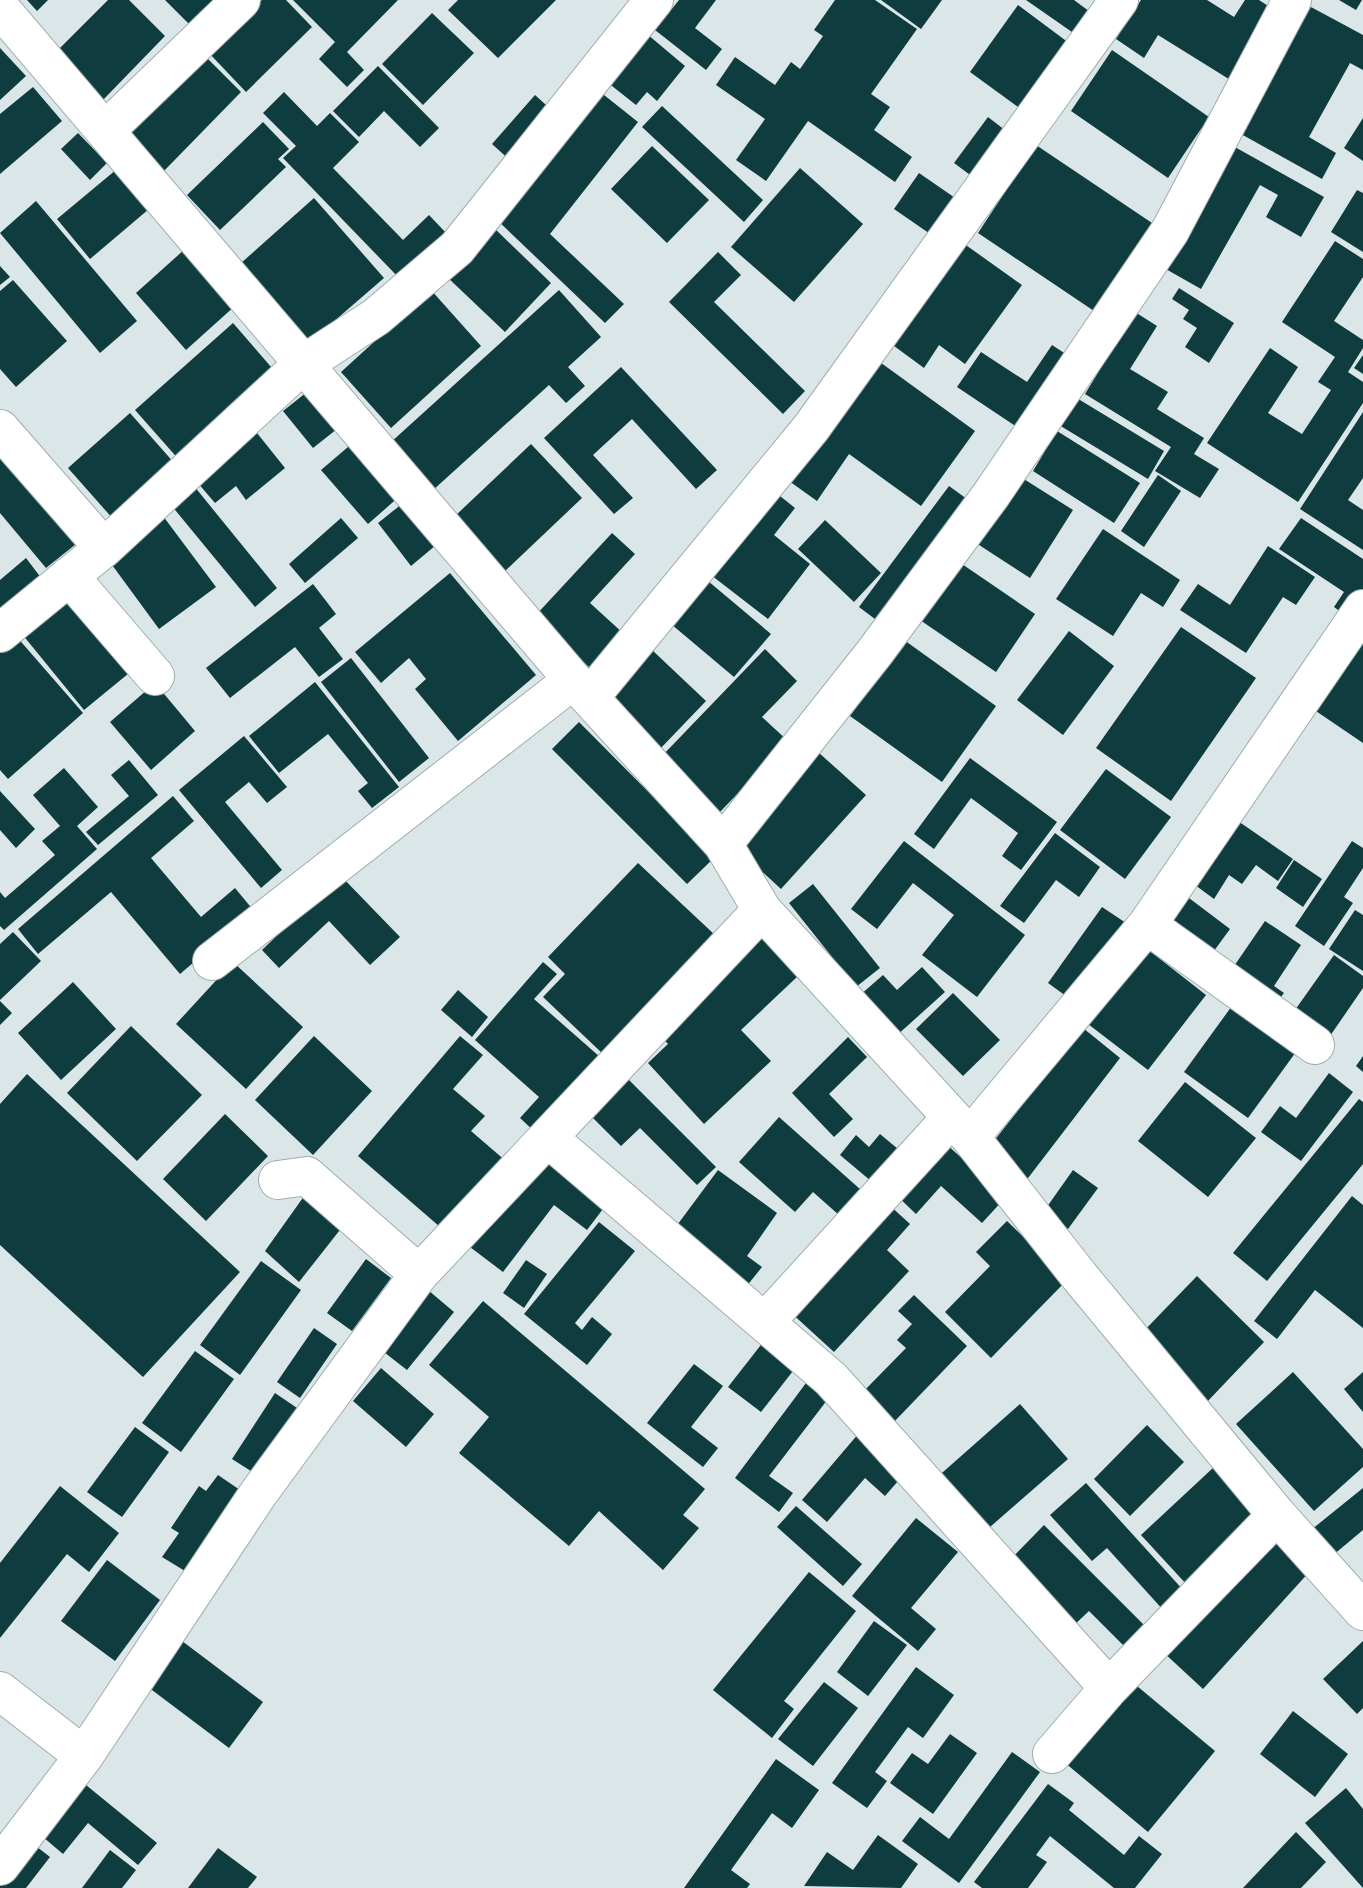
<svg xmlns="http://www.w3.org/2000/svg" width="1363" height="1888" font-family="Overpass,sans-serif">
	<rect width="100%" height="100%" fill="#dae6e7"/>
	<!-- building -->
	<path fill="#0f3c3e" d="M27 0H48L37 11Z
		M108 0H129L165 36 101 102 53 55Z
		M165 0H215L193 28Z
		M262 0H286L312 27 246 92 208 52Z
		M293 0H398L347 52 364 70 347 87 319 59 335 42Z
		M458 0H556L498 58 448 10Z
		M679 0H716L695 28 722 49 706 70 655 30Z
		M835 0H875L917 29 871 94 890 107 874 130 912 157 895 182 808 121 766 181 736 160 765 119 716 85 735 57 775 85 791 62 800 69 823 36 814 30Z
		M881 0H942L921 29Z
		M1026 0H1074L1097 17 1082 39Z
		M1141 0H1207L1234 17 1245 0H1259L1276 11 1232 81 1158 35 1144 58 1116 39Z
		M1339 0H1362L1356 10Z
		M1018 5 1073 46 1025 112 970 72Z
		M1311 7 1363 35V70L1350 63 1309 137 1336 153 1322 179 1241 134Z
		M432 13 474 53 423 105 382 64Z
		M647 34 685 66 657 101 647 92 636 105 607 82Z
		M0 48 26 76 0 100Z
		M1112 50 1209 117 1168 178 1071 111Z
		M202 53 241 92 162 173 122 134Z
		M378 66 439 128 420 147 384 111 359 137 333 111Z
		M33 87 62 121 0 174V114Z
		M599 91 638 122 550 234 624 304 605 323 496 219Z
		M284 92 317 126 330 113 359 142 333 168 403 240 429 215 448 235 401 280 283 158 296 146 263 113Z
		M535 95 555 113 512 162 492 144Z
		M662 106 763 200 744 222 642 127Z
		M988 117 1010 134 977 180 954 163Z
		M1363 118V161L1344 148Z
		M263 122 289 149 278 159 286 167 220 230 187 195Z
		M78 133 107 163 90 180 61 149Z
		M1036 145 1158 227 1100 315 978 233Z
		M652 146 709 200 667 243 611 189Z
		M1233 146 1324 197 1301 237 1266 217 1278 195 1260 185 1201 289 1164 268Z
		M800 168 863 224 794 302 731 247Z
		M117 169 149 209 90 259 57 219Z
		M919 173 961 202 936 238 894 209Z
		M1357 190 1363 193V252L1331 232Z
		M314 198 384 278 310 342 240 264Z
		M36 201 137 321 100 353 0 233Z
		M492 226 551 283 505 332 445 275Z
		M1335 241 1363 259V277L1334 321 1363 340V348L1348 372 1363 382V403L1298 502 1207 443 1270 348 1298 367 1268 413 1302 434 1331 390 1318 382 1335 357 1282 322Z
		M963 243 1022 285 965 364 939 345 924 368 890 343Z
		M185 249 236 305 186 350 136 293Z
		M718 252 741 275 714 302 805 391 783 414 669 302Z
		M0 266 10 277 0 285Z
		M13 280 67 341 16 387 0 369V291Z
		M1179 288 1234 323 1209 363 1185 347 1197 328 1183 319 1189 310 1172 299Z
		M431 290 481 346 391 428 341 372Z
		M559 290 601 337 568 367 585 386 566 403 549 385 432 491 390 443Z
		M1135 312 1157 326 1130 369 1168 392 1157 409 1204 438 1194 454 1219 469 1200 498 1155 471 1171 447 1085 394Z
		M233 323 278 375 181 462 135 410Z
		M1052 345 1075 360 1026 433 957 387 981 352 1027 382Z
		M1363 355V374L1354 368Z
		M877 360 975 431 921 506 849 454 817 501 789 481Z
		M621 367 717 470 696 489 632 419 593 455 633 498 614 514 544 438Z
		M307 392 337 429 313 448 283 411Z
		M1075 397 1164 451 1148 479 1059 425Z
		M1363 412V478L1348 500 1363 510V550L1300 509Z
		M130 413 176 465 114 520 68 468Z
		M1057 431 1140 483 1114 523 1033 471Z
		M257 433 285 468 246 500 236 486 215 503 197 482Z
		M355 441 401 495 368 524 321 470Z
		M531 444 582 498 504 572 454 517Z
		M4 456 76 544 46 568 0 513V459Z
		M1158 475 1181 491 1144 547 1121 531Z
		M1019 476 1073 510 1030 578 976 543Z
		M194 486 277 588 255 607 171 505Z
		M949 486 978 507 887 628 859 607Z
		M775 492 795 508 774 535 810 564 768 619 711 575Z
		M403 503 436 545 411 566 378 523Z
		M163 516 216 587 159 629 107 558Z
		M341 518 358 538 305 583 289 564Z
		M1301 518 1363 559V597L1349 618 1334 607 1344 592 1279 549Z
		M825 520 881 573 854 602 798 549Z
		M1103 529 1180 580 1163 607 1141 593 1113 636 1056 599Z
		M612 533 635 554 590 603 624 634 591 669 535 616Z
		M1268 546 1315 577 1296 605 1283 597 1246 653 1180 610 1198 584 1230 605Z
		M26 558 45 583 0 620V580Z
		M959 562 1035 614 996 672 920 620Z
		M450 573 536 675 458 741 415 689 426 679 409 658 381 683 355 652Z
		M708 581 771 634 734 677 671 624Z
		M313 584 336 614 319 628 343 659 319 677 295 647 230 698 206 668Z
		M71 594 134 669 84 710 22 634Z
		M1181 627 1256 678 1171 801 1096 748Z
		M1069 631 1114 666 1063 735 1017 700Z
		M16 636 83 713 8 779 0 770V650Z
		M1363 637V743L1307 705Z
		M904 640 996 706 942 782 850 716Z
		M651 649 706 701 659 750 604 697Z
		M765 649 797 681 762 717 788 741 719 813 661 757Z
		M351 658 429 758 399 782 321 682Z
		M315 682 399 787 372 808 358 791 368 783 328 734 279 773 249 736Z
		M155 683 195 731 151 770 110 722Z
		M579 722 714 858 687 884 552 749Z
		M244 736 287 787 267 803 249 782 225 802 282 870 261 888 179 790Z
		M818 752 866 795 781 889 734 846Z
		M970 758 1057 822 1021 870 1002 856 1018 833 971 798 934 849 914 834Z
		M129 760 158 795 98 845 86 832 129 796 111 775Z
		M64 768 98 807 77 826 97 849 4 930 0 926V892L5 898 55 855 42 841 60 826 33 795Z
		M1106 769 1171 817 1125 879 1060 830Z
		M0 791 35 829 16 848 0 830Z
		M173 796 194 821 151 858 201 917 235 888 254 911 180 974 111 892 38 954 18 929Z
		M1235 819 1293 859 1278 881 1256 865 1242 884 1229 875 1214 899 1191 882Z
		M1055 833 1100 867 1079 897 1056 880 1024 923 1000 906Z
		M904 841 1025 935 977 997 922 955 954 915 913 883 877 929 851 909Z
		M1352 841 1363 848V868L1344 897 1353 903 1324 946 1295 926Z
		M1294 860 1322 879 1303 907 1276 888Z
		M638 863 715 935 603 1054 543 997 565 974 548 957Z
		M340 875 400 937 370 965 329 921 279 968 262 950Z
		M813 884 880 968 856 987 789 903Z
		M1185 895 1230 929 1211 955 1165 920Z
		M1102 907 1132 927 1077 1004 1048 983Z
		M1355 910 1363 915V971L1329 949Z
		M1265 921 1301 945 1274 986 1284 993 1276 1003 1230 972Z
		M13 932 41 961 0 1000V944Z
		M759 936 798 976 741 1030 771 1061 704 1124 648 1063 668 1044 658 1033Z
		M1146 948 1206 995 1148 1070 1088 1024Z
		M1334 955 1363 976V988L1330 1036 1295 1010Z
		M233 962 303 1027 246 1089 176 1024Z
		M543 962 557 974 534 999 600 1057 535 1132 520 1118 539 1097 475 1040Z
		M922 967 945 992 895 1037 859 996 883 975 897 990Z
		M73 982 116 1029 61 1080 18 1033Z
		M458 990 488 1017 472 1037 441 1010Z
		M953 993 1000 1040 963 1076 916 1029Z
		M1237 999 1301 1045 1248 1118 1184 1072Z
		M0 1001 12 1013 0 1025Z
		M131 1026 202 1095 137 1161 67 1093Z
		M1083 1028 1120 1058 1025 1182 990 1146Z
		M314 1036 372 1091 313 1155 255 1100Z
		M460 1036 483 1055 453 1089 485 1116 471 1131 507 1162 447 1233 358 1156Z
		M848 1037 867 1057 829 1094 853 1119 834 1137 792 1093Z
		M1363 1056V1072L1356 1066Z
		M1329 1073 1353 1092 1301 1161 1261 1132 1280 1106 1296 1118Z
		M27 1074 240 1272 143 1377 0 1245V1104Z
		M624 1075 716 1167 697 1185 640 1128 621 1146 587 1112Z
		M1185 1082 1256 1138 1208 1197 1138 1141Z
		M1359 1099 1363 1102V1164L1267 1281 1233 1253Z
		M225 1114 268 1156 206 1221 163 1179Z
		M779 1117 861 1190 839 1215 813 1192 795 1212 739 1162Z
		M880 1134 898 1149 871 1181 840 1155 856 1135 869 1147Z
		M943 1141 1005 1198 982 1223 941 1186 916 1214 894 1193Z
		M540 1155 606 1205 587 1230 554 1205 503 1272 470 1247Z
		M718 1170 777 1213 747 1256 762 1267 746 1287 672 1232Z
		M1073 1170 1098 1188 1068 1229 1044 1211Z
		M307 1192 343 1226 299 1282 265 1251Z
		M1352 1196 1363 1205V1328L1315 1290 1277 1339 1254 1321Z
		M887 1203 910 1224 887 1250 909 1271 834 1352 788 1310Z
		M1007 1221 1067 1280 991 1358 945 1312 990 1266 976 1252Z
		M599 1222 635 1251 575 1323 582 1330 592 1317 612 1334 587 1365 524 1314Z
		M366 1259 391 1278 352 1331 327 1313Z
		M526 1260 547 1274 524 1308 503 1293Z
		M261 1261 301 1290 240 1375 200 1345Z
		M1197 1276 1264 1342 1206 1403 1138 1337Z
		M428 1290 454 1312 407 1370 380 1349Z
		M914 1295 967 1346 892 1424 861 1394 906 1348 897 1340 912 1324 898 1311Z
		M483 1301 705 1489 683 1515 699 1528 663 1570 599 1511 569 1546 459 1453 489 1417 429 1365Z
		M314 1328 337 1344 300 1398 277 1382Z
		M768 1336 800 1362 761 1412 728 1387Z
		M195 1351 234 1379 181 1452 142 1423Z
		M694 1364 723 1386 691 1427 718 1448 703 1467 647 1423Z
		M381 1368 434 1414 406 1447 353 1401Z
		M1293 1372 1363 1449V1467L1314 1511 1236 1424Z
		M1363 1372V1412L1344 1389Z
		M809 1379 831 1395 769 1476 793 1493 779 1512 735 1478Z
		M275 1393 300 1410 257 1475 232 1459Z
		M1020 1404 1068 1459 982 1534 934 1480Z
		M1147 1425 1184 1462 1130 1516 1094 1479Z
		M135 1427 169 1452 122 1517 87 1492Z
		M859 1433 906 1472 885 1496 865 1478 827 1522 802 1500Z
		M1214 1467 1261 1518 1188 1586 1141 1535Z
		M218 1475 240 1490 185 1571 162 1557 179 1533 171 1528 199 1486 206 1491Z
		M1086 1483 1185 1592 1165 1612 1107 1548 1092 1561 1050 1515Z
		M60 1486 119 1533 89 1572 67 1554 0 1638V1563Z
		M1363 1488V1530L1332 1556 1311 1530Z
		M796 1506 862 1564 843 1586 777 1527Z
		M916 1518 958 1552 911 1608 936 1629 918 1651 852 1596Z
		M1044 1525 1150 1631 1130 1652 1089 1611 1070 1629 1005 1565Z
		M1270 1532 1311 1570 1203 1689 1162 1651Z
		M107 1560 160 1600 115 1661 61 1621Z
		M809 1572 856 1611 784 1701 794 1709 772 1738 713 1690Z
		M874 1621 907 1645 868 1696 837 1672Z
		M182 1641 263 1702 229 1748 148 1687Z
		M1363 1641V1708L1357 1714 1323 1679Z
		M916 1667 954 1695 923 1738 908 1727 875 1772 887 1781 867 1808 832 1783Z
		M1131 1681 1215 1751 1148 1832 1064 1762Z
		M824 1682 858 1708 813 1766 778 1739Z
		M1293 1711 1348 1754 1315 1797 1260 1754Z
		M950 1734 977 1753 933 1814 890 1783 912 1753 928 1764Z
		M1012 1752 1040 1772 959 1883 902 1841 920 1817 949 1839Z
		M776 1759 819 1790 792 1828 772 1813 731 1870 750 1884 747 1888H684Z
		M1048 1784 1074 1803 1069 1810 1124 1855 1139 1836 1162 1854 1135 1888H1114L1050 1836 1036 1855 1047 1862 1028 1888H982L974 1882Z
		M86 1785 157 1843 138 1865 88 1823 63 1854 43 1837Z
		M1346 1788 1363 1809V1888L1305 1823Z
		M1296 1832 1326 1862 1301 1888H1243Z
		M878 1835 918 1864 901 1888 804 1886 827 1852 853 1870Z
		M32 1843 50 1857 26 1888H0V1883Z
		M218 1848 257 1877 248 1888H188Z
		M110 1850 136 1870 122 1888H82Z"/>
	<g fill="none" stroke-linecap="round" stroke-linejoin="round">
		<!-- minor casing -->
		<g stroke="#a1adad" stroke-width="40">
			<path id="minor" d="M0 8 573 680 723 844 762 910 970 1137 1080 1277 1277 1515 1363 1611
				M105 131 241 0
				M0 429 104 548
				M69 576 155 676
				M0 633 104 548 302 365 376 317 457 248 654 0
				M590 697 811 428 1119 0
				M723 844 875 652 991 495 1170 231 1292 0
				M1147 925 1315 1045
				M212 961 573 680
				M970 1137 1147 925 1363 609
				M548 1138 831 1379 1109 1688
				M278 1180 307 1176 419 1274
				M765 1322 951 1118
				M0 1691 84 1756
				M1052 1754 1109 1688 1277 1515
				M0 1866 84 1756 258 1494 419 1274 762 910"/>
		</g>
		<!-- minor -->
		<use href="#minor" stroke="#fff" stroke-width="38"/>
	</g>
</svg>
